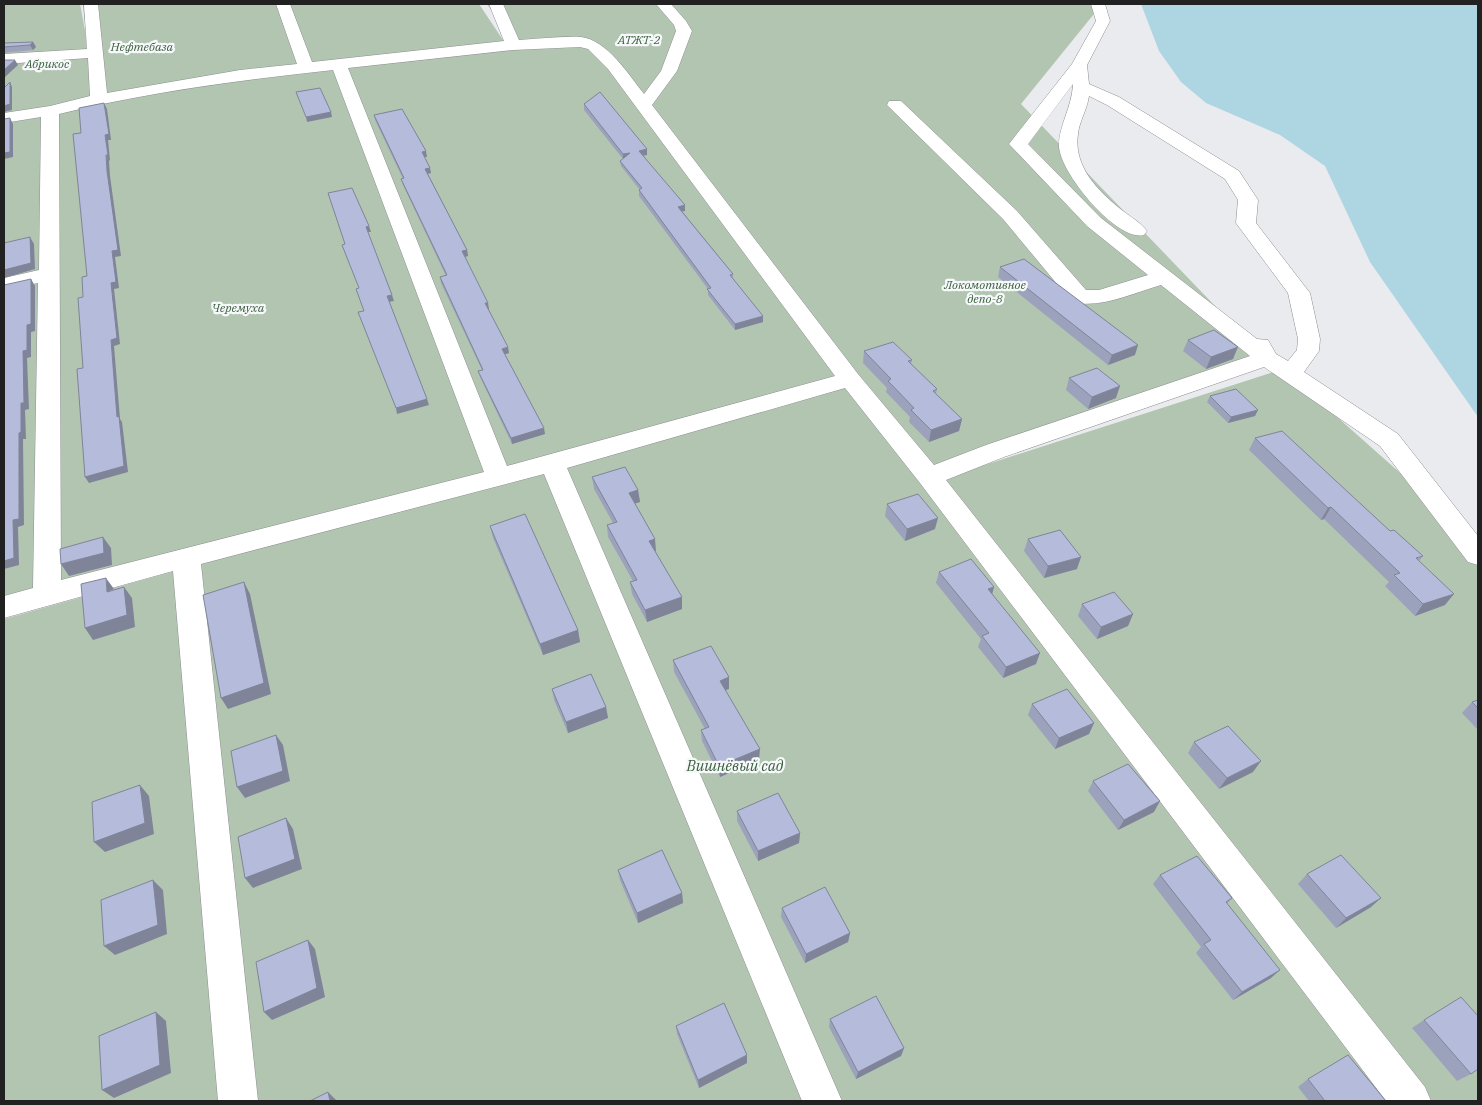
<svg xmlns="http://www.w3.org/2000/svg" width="1482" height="1105" font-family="'IBM Plex Serif',serif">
	<rect width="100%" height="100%" fill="#eaebee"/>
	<!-- green -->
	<path fill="#b2c5b1" d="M4 4H80L98 99 513 45 593 46 850 379 4 607V118L50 111 92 100 4 115Z
		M96 4H479L505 43 102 97Z
		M487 4H658L676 25 678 34 649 99 596 43 515 44Z
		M660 4H1102L1021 104 1265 358 929 476 650 106 689 38Z
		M1283 369 1478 542V1101H4V619L846 383 926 484Z"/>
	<!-- water -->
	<path fill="#aed5e2" d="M1141 4H1478V417L1370 262 1325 166 1280 135 1206 103 1181 82 1159 51Z"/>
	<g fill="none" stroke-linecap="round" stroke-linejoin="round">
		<!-- minor casing -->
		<g stroke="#8d8e91" stroke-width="1">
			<path id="minor" d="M84 4H98L107 93 240 70 297 64 276 4H290L312 62 504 41 489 4H503L519 40C539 39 561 36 581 37 607 40 629 75 644 94L661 71 676 31 674 25 656 4H671L686 21 692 31 677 71 652 105 858 374 934 465 986 445 1250 356 1161 285C1133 293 1101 309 1072 302L1003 219 887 105 889 101H901L1017 211 1086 290H1099L1148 275 1087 226 1009 144 1072 64 1096 21 1091 4H1105L1110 21 1087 65 1089 84 1119 97 1239 171 1258 200 1256 223 1310 293 1320 339 1319 351 1304 372 1398 434 1478 536V565L1468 562 1380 446 1264 367 1004 457 946 480 1425 1087 1431 1101H1386L920 483 845 388 567 468 842 1101H802L544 474 201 564 258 1101H218L173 571 4 618V596L33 588 38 283 4 290V278L39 270 41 117 4 123V113L50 106 90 96 88 58 4 64V54L87 49ZM580 47 588 49 608 69 835 376 507 466 348 68 513 50ZM333 70 484 472 61 580 59 114C148 92 241 80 333 70ZM1073 84C1072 108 1058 127 1059 147 1061 174 1117 242 1144 235L1147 231C1141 223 1131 217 1123 211 1099 192 1073 167 1078 134 1079 122 1087 110 1089 96L1107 105 1225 179 1238 200 1236 223 1288 293 1298 339 1297 350 1288 361 1276 354 1268 340 1257 339 1101 218 1028 144Z"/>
		</g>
		<!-- minor -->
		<use href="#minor" fill="#fff" fill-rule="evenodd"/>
	</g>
	<!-- wall -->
	<path fill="#9ca2bc" d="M33 42 36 47 33 50 4 53V43Z
		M584 104 647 149V155L643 156 685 211H682L733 274V280L763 322 735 330 708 295V289L639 196V190H640L621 166 620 161 623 159 584 110Z
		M374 115 427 157H424L431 173 428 174 467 250 468 256 465 257 489 309H488L509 353 505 354 545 434 512 444 480 377 478 371 482 370 441 283 440 277 446 276 403 185 401 179H403L375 120Z
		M1000 267 1135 355 1108 365 998 277Z
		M1188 340 1233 359 1206 369 1183 351Z
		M864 351 912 360 911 364 937 389 936 394 962 419 959 431 929 442 909 422 910 417 886 392 887 388 863 363Z
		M1069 378 1116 398 1088 409 1066 390Z
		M1210 396 1255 416 1228 423 1207 402Z
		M1255 438 1390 531 1423 556 1419 561 1445 605 1415 616 1385 586 1389 582 1324 519 1321 520 1249 450Z
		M592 477 638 490 640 502 635 503 656 551H655L682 609 647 622 632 594 630 582 633 581 608 537 607 525 613 523 594 489Z
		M887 504 935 529 905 541 885 516Z
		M490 526 578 630 580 642 543 655 493 538Z
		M1028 539 1077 569 1044 578 1024 551Z
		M939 572 994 587 992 594 1036 664 1003 678 978 647 981 639 936 583Z
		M1082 604 1133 614 1128 626 1097 639 1078 616Z
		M673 660 729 689 725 690 759 760 720 777 702 741 701 730 705 729 674 672Z
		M552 689 606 707 608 718 568 733 554 700Z
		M1478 700V730L1462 713 1472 702Z
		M1032 704 1094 723 1089 734 1055 749 1028 715Z
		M1194 742 1253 772 1219 789 1188 753Z
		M1093 781 1154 812 1118 830 1088 791Z
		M737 811 800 833 799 843 758 861 737 821Z
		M618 870 682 893 683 903 638 923 620 880Z
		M1307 874 1371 907 1336 928 1298 884Z
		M1160 875 1232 898 1227 904 1271 978 1233 1000 1196 953 1201 947 1153 884Z
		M782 908 850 933 848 942 805 963 781 917Z
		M830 1019 904 1048 901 1056 856 1079 829 1027Z
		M1424 1020 1471 1074 1457 1081 1412 1028Z
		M676 1026 747 1055V1063L699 1088 677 1034Z
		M1308 1079 1386 1101H1309L1298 1087Z"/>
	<!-- shaded-wall -->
	<path fill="#7f8499" d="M33 42 36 47 33 50 30 45Z
		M15 60 18 65 5 77 4 76V70Z
		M10 82 12 87V110L4 112V106Z
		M104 103 107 109 111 140H108L110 160 109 161 110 176 121 256 115 257 119 288 114 289 120 344 114 346 120 419 122 422 128 472 89 483 85 477 117 417 111 340V283L112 251 107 171Z
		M331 112 332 117 307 122 306 117Z
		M10 118 13 124V157L4 159V153Z
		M647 149V155L639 156V151Z
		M426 151 427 157H423L422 152Z
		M630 153 623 160V154Z
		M430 168 431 173 426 174 425 169Z
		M685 205V211L678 212V207Z
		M369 226 371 232H368L366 227Z
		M30 237 34 244 35 269 4 278V270Z
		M467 250 468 256 464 257 462 251Z
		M31 279 35 286V331L31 332V357L27 358 29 409 25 410 26 439H23L24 525 18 527 19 565 4 569V561L13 520 23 351 27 325Z
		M392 295 394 301 388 302 387 296Z
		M485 303H488L489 309H486Z
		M763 316V322L735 330V324Z
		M1138 345 1135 355 1108 365 1112 355Z
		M508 347 509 353 503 355 502 349Z
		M1238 347 1233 359 1206 369 1211 357Z
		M1120 386 1116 398 1088 409 1092 397Z
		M427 399 429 405 397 414 396 408Z
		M1258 410 1255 416 1228 423 1231 417Z
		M962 419 959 431 929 442 931 430Z
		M544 428 545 434 512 444 511 438Z
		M638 490 640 502 630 505 629 493Z
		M1331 507 1324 519 1321 520 1328 508Z
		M938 518 935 529 905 541 907 529Z
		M103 537 111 548 112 565 69 576 61 564Z
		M655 539 656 551 650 553 649 541Z
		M1081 557 1077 569 1044 578 1048 566Z
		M106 578 114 589 107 592Z
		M244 582 250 594 271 694 228 709 221 698Z
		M124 587 132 598 135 627 93 640 85 628Z
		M994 587 991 598 988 589Z
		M1454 594 1445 605 1415 616 1423 604Z
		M682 597V609L647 622 645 610Z
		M1133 614 1128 626 1097 639 1101 627Z
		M578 630 580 642 543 655 540 644Z
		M1040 653 1036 664 1003 678 1006 667Z
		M729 677V689L720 692V681Z
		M606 707 608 718 568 733 566 722Z
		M1094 723 1089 734 1055 749 1059 738Z
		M276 735 283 745 290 781 245 798 237 787Z
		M760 749 759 760 720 777 719 766Z
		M1261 761 1253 772 1219 789 1227 778Z
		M140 785 149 796 154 834 105 852 94 842Z
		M1160 801 1154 812 1118 830 1124 820Z
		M286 818 293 829 302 869 253 888 245 878Z
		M800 833 799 843 758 861V851Z
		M153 880 163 890 167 934 115 955 104 946Z
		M682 893 683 903 638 923 637 913Z
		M1381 898 1371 907 1336 928 1346 918Z
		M850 933 848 942 805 963 806 954Z
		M308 940 315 949 325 997 272 1020 264 1012Z
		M1280 970 1271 978 1233 1000 1242 992Z
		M156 1012 166 1021 171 1073 114 1098 102 1090Z
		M904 1048 901 1056 856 1079 858 1072Z
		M747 1055V1063L699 1088 698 1080Z
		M328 1092 336 1100V1101H330Z"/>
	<!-- building -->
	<path fill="#b5bcdb" stroke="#7f8499" d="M33 42 30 45 4 47V43Z
		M4 60H15L4 70Z
		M10 82V104L4 106V88Z
		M320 88 331 112 306 117 296 92Z
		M600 92 647 149 639 151 685 205 678 207 733 274 730 275 763 316 735 324 707 289 711 288 639 190 642 188 620 161 630 153 623 154 584 104Z
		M104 103 109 134 105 135 108 155H106L107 171 118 250 112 251 116 282 111 283 117 338 111 340 117 417 119 416 124 466 85 477 77 369 83 368 78 298 83 297 82 277 87 276 73 134 81 133 79 108Z
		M402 109 426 151 422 152 430 168 425 169 467 250 462 251 488 303H485L508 347 502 349 544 428 511 438 478 371 483 370 440 277 447 275 401 179 404 178 374 115Z
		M10 118V152L4 153V119Z
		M352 188 369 226 366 227 392 295 387 296 427 399 396 408 358 312 364 311 356 289 359 288 342 245 345 244 328 193Z
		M30 237 31 263 4 270V243Z
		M1024 259 1138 345 1112 355 1000 267Z
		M31 279V324L27 325V350L23 351 24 403H21V432L19 433V519L13 520 14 558 4 561V285Z
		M1214 330 1238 347 1211 357 1188 340Z
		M893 342 912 360 908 361 937 389 933 391 962 419 931 430 911 410 914 408 888 381 891 379 864 351Z
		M1097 368 1120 386 1092 397 1069 378Z
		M1236 389 1258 410 1231 417 1210 396Z
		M1282 431 1390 531 1394 530 1423 556 1416 558 1454 594 1423 604 1394 575 1400 573 1331 507 1328 508 1255 438Z
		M625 467 638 490 629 493 655 539 649 541 682 597 645 610 630 582 637 580 607 525 617 522 592 477Z
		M918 494 938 518 907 529 887 504Z
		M525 514 578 630 540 644 490 526Z
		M1060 530 1081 557 1048 566 1028 539Z
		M103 537 104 553 61 564 60 549Z
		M971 559 994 587 988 589 1040 653 1006 667 982 636 989 633 939 572Z
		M106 578 107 592 124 587 127 615 85 628 81 584Z
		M244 582 264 683 221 698 203 595Z
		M1114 592 1133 614 1101 627 1082 604Z
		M711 646 729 677 720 681 760 749 719 766 701 730 709 727 673 660Z
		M591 674 606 707 566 722 552 689Z
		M1067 689 1094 723 1059 738 1032 704Z
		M1478 700V708L1472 702Z
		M1228 726 1261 761 1227 778 1194 742Z
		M276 735 283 771 237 787 231 751Z
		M1128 764 1160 801 1124 820 1093 781Z
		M140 785 145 823 94 842 92 802Z
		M778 793 800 833 758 851 737 811Z
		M286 818 295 859 245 878 238 837Z
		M662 850 682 893 637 913 618 870Z
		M1341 855 1381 898 1346 918 1307 874Z
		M1197 856 1232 898 1226 902 1280 970 1242 992 1204 944 1211 940 1160 875Z
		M153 880 158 925 104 946 101 900Z
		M825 887 850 933 806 954 782 908Z
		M308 940 317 988 264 1012 256 962Z
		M876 996 904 1048 858 1072 830 1019Z
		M1461 997 1478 1016V1069L1471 1074 1424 1020Z
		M724 1003 747 1055 698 1080 676 1026Z
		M156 1012 160 1065 102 1090 99 1036Z
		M1348 1055 1386 1101H1325L1308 1079Z
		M328 1092 330 1101H310Z"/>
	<g text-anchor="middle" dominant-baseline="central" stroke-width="4.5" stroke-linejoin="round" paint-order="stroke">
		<!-- far-park labels -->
		<g font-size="12" font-style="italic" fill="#3a613b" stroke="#f7f8fb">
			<text x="639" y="39">АТЖТ-2</text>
			<text x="142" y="46">Нефтебаза</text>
			<text x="47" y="63">Абрикос</text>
			<text x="985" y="284">Локомотивное<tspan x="985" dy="14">депо-8</tspan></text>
			<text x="238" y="307">Черемуха</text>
		</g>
		<!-- park labels -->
		<g font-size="15" font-style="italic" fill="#3a613b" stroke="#f7f8fb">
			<text x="735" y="765">Вишнёвый сад</text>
		</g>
	</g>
	<!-- border -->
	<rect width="1482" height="1105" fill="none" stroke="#212122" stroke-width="10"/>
</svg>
